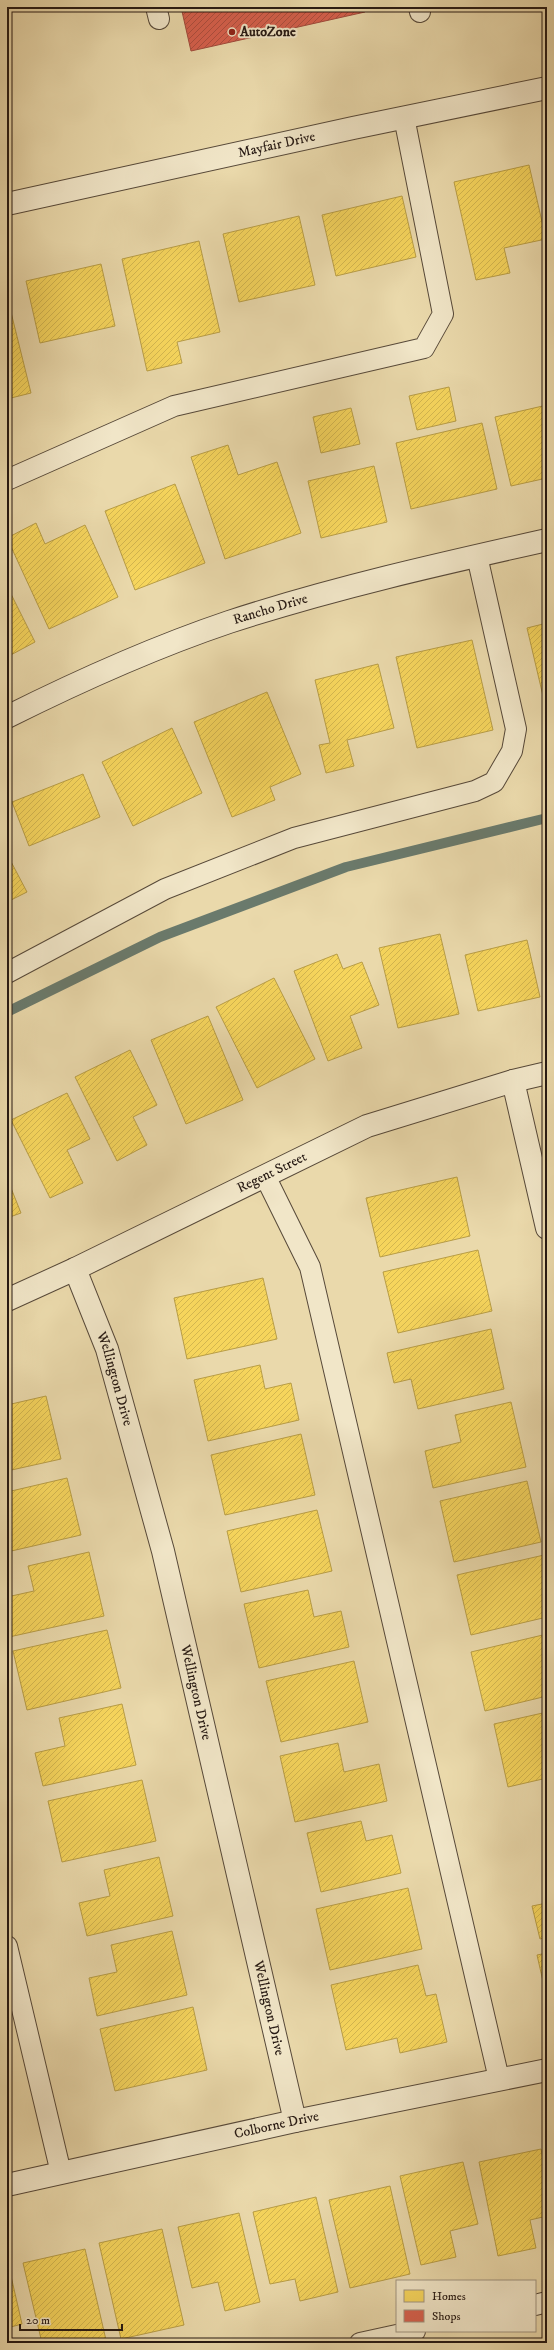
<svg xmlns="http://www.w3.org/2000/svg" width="554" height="2350" font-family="'IM FELL DW Pica',serif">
	<defs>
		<pattern id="homes-hatch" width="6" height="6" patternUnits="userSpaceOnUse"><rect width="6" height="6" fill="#f6d55c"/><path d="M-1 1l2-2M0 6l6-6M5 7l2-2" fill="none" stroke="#d3b64f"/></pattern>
		<pattern id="shops-hatch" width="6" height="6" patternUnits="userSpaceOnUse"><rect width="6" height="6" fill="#d6604d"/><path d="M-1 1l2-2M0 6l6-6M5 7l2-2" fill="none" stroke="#ad4e3f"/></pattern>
	</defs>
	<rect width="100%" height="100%" fill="#ead9ab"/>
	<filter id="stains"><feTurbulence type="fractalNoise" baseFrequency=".005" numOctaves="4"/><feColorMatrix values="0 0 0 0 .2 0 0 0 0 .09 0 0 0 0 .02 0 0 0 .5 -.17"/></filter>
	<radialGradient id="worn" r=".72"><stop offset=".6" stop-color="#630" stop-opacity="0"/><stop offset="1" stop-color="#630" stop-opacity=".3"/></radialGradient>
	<!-- homes -->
	<path fill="url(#homes-hatch)" stroke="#b89d46" d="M529 165 546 239 504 248 510 273 476 280 454 182Z
		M402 196 416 257 336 276 322 215Z
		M299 216 315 285 239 302 223 234Z
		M199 241 220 332 177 342 182 363 147 371 122 259Z
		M101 264 115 326 40 343 26 281Z
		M7 296 31 393 7 399Z
		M449 387 456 421 417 430 409 396Z
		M547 405V478L511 486 495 417Z
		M351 408 360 444 321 453 313 417Z
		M482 423 497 489 411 509 396 443Z
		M228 445 238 475 277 462 301 533 225 559 191 457Z
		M374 466 387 522 321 538 308 481Z
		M175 484 205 563 135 590 105 511Z
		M36 523 45 544 85 525 118 597 49 629 7 538Z
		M7 586 35 642 7 657Z
		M547 623V713L527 628Z
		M472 640 493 730 417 748 396 657Z
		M378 664 394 728 347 740 354 766 326 773 319 745 330 743 315 680Z
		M267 692 301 774 270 787 275 800 232 817 194 722Z
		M172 728 202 793 133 826 102 762Z
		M83 774 100 817 29 846 12 802Z
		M7 854 27 892 7 902Z
		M440 934 459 1014 398 1028 379 948Z
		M527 940 540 997 478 1011 465 955Z
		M337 954 343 969 362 962 379 1005 350 1016 362 1048 328 1061 294 971Z
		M274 978 315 1059 257 1088 216 1007Z
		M208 1016 243 1100 186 1124 151 1040Z
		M130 1050 157 1105 133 1117 147 1145 117 1161 75 1077Z
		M67 1093 90 1139 67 1150 83 1183 50 1198 11 1120Z
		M457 1177 470 1236 380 1257 366 1198Z
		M7 1178 21 1213 7 1218Z
		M478 1250 492 1311 398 1333 383 1272Z
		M263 1278 277 1339 187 1359 174 1298Z
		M491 1329 504 1389 418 1409 411 1379 394 1383 387 1353Z
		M260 1365 265 1389 291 1383 299 1420 208 1441 194 1380Z
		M46 1396 61 1459 7 1471V1405Z
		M511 1402 526 1467 433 1488 425 1451 461 1442 455 1415Z
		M301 1434 315 1495 225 1515 211 1455Z
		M67 1478 81 1535 7 1552V1492Z
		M527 1481 541 1542 454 1562 440 1501Z
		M317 1510 332 1571 241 1592 227 1531Z
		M89 1552 104 1616 9 1637 7 1597 34 1591 28 1566Z
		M544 1555 547 1568V1617L471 1635 457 1575Z
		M308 1590 314 1617 341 1611 349 1647 259 1668 244 1604Z
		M107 1630 121 1688 27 1710 13 1651Z
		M547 1634V1696L485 1711 471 1652Z
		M354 1661 368 1722 281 1742 266 1681Z
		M122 1704 136 1765 43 1786 35 1753 65 1746 59 1718Z
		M547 1712V1778L508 1787 494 1724Z
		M338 1743 344 1772 379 1764 387 1801 295 1822 280 1756Z
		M142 1780 156 1841 62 1862 48 1801Z
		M361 1821 366 1841 392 1835 401 1873 321 1892 307 1833Z
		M159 1857 173 1916 87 1936 79 1903 110 1896 104 1870Z
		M408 1888 422 1949 330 1970 316 1909Z
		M547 1903V1937L540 1939 532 1906Z
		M172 1931 187 1995 97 2016 89 1978 117 1972 111 1945Z
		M547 1953V1999L537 1955Z
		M418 1965 426 1996 436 1994 447 2042 400 2053 397 2038 346 2050 331 1985Z
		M193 2007 207 2070 115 2091 100 2029Z
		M541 2149 547 2182V2216L530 2220 536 2248 498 2256 479 2162Z
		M463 2162 478 2224 450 2231 456 2257 421 2265 400 2176Z
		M390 2186 410 2274 350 2288 329 2200Z
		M316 2197 338 2292 300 2301 295 2279 270 2284 253 2212Z
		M239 2213 260 2302 225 2311 218 2282 192 2288 178 2227Z
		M162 2229 184 2325 121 2339 99 2243Z
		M85 2249 106 2340 95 2343H42L23 2263Z
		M7 2276H11L22 2324 7 2328Z"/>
	<!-- shops -->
	<path fill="url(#shops-hatch)" stroke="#a14b3c" d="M181 7H364L365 12 191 51Z"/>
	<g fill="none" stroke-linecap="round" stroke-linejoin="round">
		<!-- stream -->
		<path stroke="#6a7a6c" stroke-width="10" d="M7 1012 160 937 346 867 547 818"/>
		<!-- service casing -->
		<g stroke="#574939" stroke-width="22">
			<path id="service" d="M156 7 159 19
				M419 7 420 12
				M7 480 174 406 424 348 443 314 404 117
				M7 973 165 889 294 838 475 791 494 782 512 751 516 729 477 556
				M265 1176 310 1267 499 2079
				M7 1946 61 2173
				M535 2305 547 2302
				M360 2343 415 2331"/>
		</g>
		<!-- minor casing -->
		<g stroke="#574939" stroke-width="24">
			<g id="minor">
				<path id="s1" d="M7 204 353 128 547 88"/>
				<path id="s2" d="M7 717C79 681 152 648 229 622 333 588 440 564 547 540"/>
				<path d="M513 1081 547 1228"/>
				<path id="s3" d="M75 1269 107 1349 163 1551 295 2121"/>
				<path id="s4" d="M7 1300 75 1269 367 1126 513 1081 547 1073"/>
				<path id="s5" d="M7 2185 295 2121 547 2070"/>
			</g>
		</g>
		<!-- service -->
		<use href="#service" stroke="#f1e6c8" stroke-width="20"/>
		<!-- minor -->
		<use href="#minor" stroke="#f1e6c8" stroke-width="22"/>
	</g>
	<!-- markers -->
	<circle fill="#8f2418" stroke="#f1e6c8" stroke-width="1.5" cx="232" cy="32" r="4"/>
	<g text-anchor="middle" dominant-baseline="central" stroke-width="4" stroke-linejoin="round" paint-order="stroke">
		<!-- poi labels -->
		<g font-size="14" font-weight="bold" fill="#261913" stroke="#f1e6c8" text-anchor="start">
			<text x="240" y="32">AutoZone</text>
		</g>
		<!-- street labels -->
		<g font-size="14" fill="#261913" stroke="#f1e6c8">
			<text stroke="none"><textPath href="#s1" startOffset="276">Mayfair Drive</textPath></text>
			<text stroke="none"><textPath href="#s2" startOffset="285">Rancho Drive</textPath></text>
			<text stroke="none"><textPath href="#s4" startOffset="294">Regent Street</textPath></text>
			<text stroke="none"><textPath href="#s3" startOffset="117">Wellington Drive</textPath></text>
			<text stroke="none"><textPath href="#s3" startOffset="441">Wellington Drive</textPath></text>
			<text stroke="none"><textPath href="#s3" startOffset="765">Wellington Drive</textPath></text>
			<text stroke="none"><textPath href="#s5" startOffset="276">Colborne Drive</textPath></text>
		</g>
	</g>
	<!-- margin -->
	<rect width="554" height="2350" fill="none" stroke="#ead9ab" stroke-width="24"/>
	<rect x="8" y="8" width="538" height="2334" fill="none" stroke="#261913" stroke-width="2"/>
	<rect x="12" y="12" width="530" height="2326" fill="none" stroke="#261913"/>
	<!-- legend -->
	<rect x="396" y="2280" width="140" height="52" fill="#f1e6c8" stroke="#a09480"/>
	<rect x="404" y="2290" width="20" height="12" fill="#f6d55c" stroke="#a09480"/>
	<text x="432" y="2300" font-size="12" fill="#261913">Homes</text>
	<rect x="404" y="2310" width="20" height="12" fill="#d6604d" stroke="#a09480"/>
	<text x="432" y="2320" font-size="12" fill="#261913">Shops</text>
	<!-- scale -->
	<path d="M20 2324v6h102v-6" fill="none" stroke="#261913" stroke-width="2"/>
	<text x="26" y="2324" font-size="12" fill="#261913" stroke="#f1e6c8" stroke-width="3" paint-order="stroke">20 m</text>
	<rect width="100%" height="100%" filter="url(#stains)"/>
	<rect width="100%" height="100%" fill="url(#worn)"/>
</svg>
